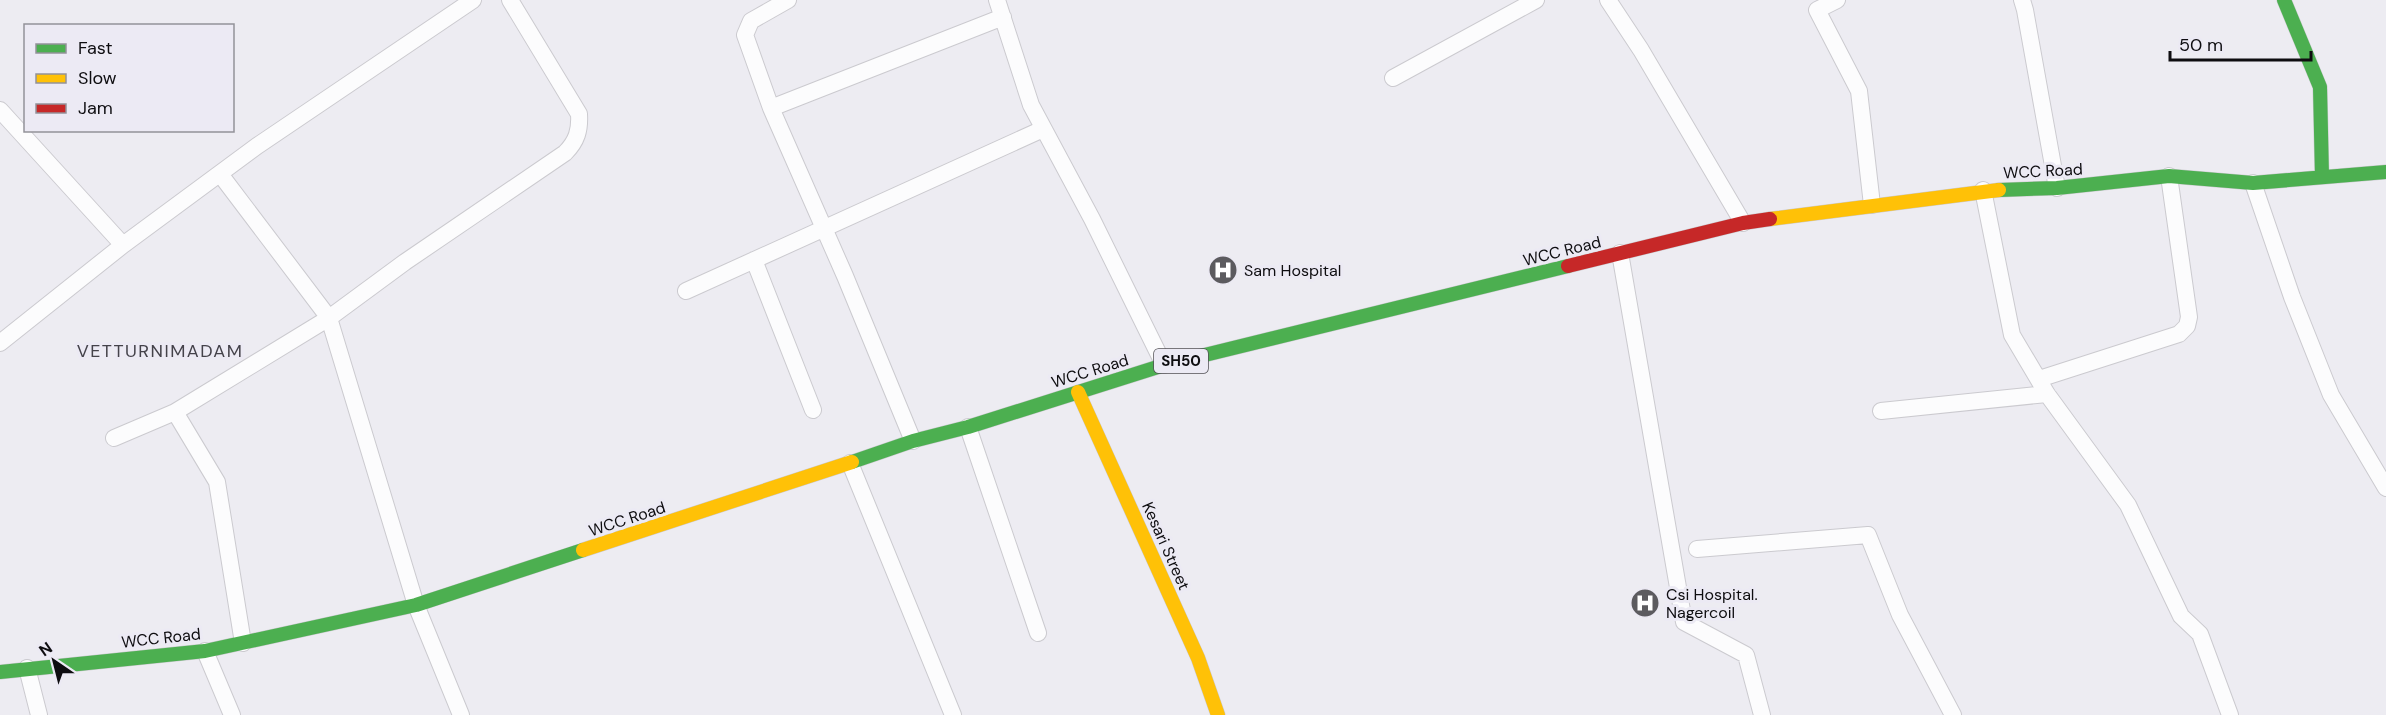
<svg xmlns="http://www.w3.org/2000/svg" width="2386" height="715" font-family="'DM Sans',sans-serif">
	<rect width="100%" height="100%" fill="#edecf2"/>
	<g fill="none" stroke-linecap="round" stroke-linejoin="round">
		<!-- street casing -->
		<g stroke="#cbcacf" stroke-width="18">
			<path id="street" d="M997 0 1031 105 1092 219 1164 365
				M1608 0 1641 50 1743 223
				M1837 0 1817 10 1859 91 1872 205
				M2022 0 2025 10 2057 188
				M1393 78 1536 0
				M771 108 745 35 751 21 788 0
				M0 110 123 245
				M220 174 329 318 405 262 565 153C577 141 580 130 579 114L510 0
				M2253 183 2292 297 2331 395 2386 488
				M1983 190 2012 335 2047 394 2128 505 2181 616 2200 634 2230 715
				M1620 253 1684 622 1746 655 1762 715
				M754 260 813 410
				M686 291 1043 129
				M0 343 123 245 257 146 473 0
				M2039 379 2179 334 2187 326 2189 317 2169 176
				M1881 411 2047 394
				M175 412 217 482 243 643
				M968 427 1038 633
				M114 438 175 412 329 318 416 605 461 715
				M913 441 845 276 771 108 1003 17
				M850 463 953 715
				M1697 549 1868 535 1900 615 1953 715
				M205 651 232 715
				M27 668 39 715"/>
		</g>
		<!-- fast casing -->
		<g stroke="#cbcacf" stroke-width="15">
			<path id="fast" d="M2284 0 2320 87 2322 177
				M1999 190 2057 188 2169 176 2253 183 2386 172
				M852 462 913 441 968 427 1164 365 1568 266
				M0 672 205 651 416 605 583 550"/>
		</g>
		<!-- slow casing -->
		<g stroke="#cbcacf" stroke-width="15">
			<path id="slow" d="M1770 219 1999 190
				M1078 392 1198 658 1218 715
				M583 550 852 462"/>
		</g>
		<!-- jam casing -->
		<g stroke="#cbcacf" stroke-width="15">
			<path id="jam" d="M1568 266 1743 223 1770 219"/>
		</g>
		<!-- street -->
		<use href="#street" stroke="#fcfcfd" stroke-width="16"/>
		<!-- fast -->
		<use href="#fast" stroke="#4caf50" stroke-width="14"/>
		<!-- slow -->
		<use href="#slow" stroke="#ffc107" stroke-width="14"/>
		<!-- jam -->
		<use href="#jam" stroke="#c62828" stroke-width="14"/>
	</g>
	<!-- icons -->
	<defs>
		<g id="hospital-disc" transform="scale(1.5)"><circle r="9.5" fill="#5c5b5f" stroke="#eceaf4"/><path d="M-5-5h3v3.5h4V-5h3V5h-3V1.5h-4V5h-3Z" fill="#fff"/></g>
	</defs>
	<g fill-rule="evenodd">
		<use href="#hospital-disc" x="1223" y="270"/>
		<use href="#hospital-disc" x="1645" y="603"/>
	</g>
	<g text-anchor="middle" dominant-baseline="central" stroke-width="6" stroke-linejoin="round" paint-order="stroke">
		<!-- shield labels -->
		<rect fill="#eceaf4" stroke="#514f54" stroke-width="1.5" x="1154" y="349" width="54" height="24" rx="4.5"/>
		<g font-size="15" font-weight="bold" fill="#0e0d10">
			<text x="1181" y="361">SH50</text>
		</g>
		<!-- street labels -->
		<g font-size="16" fill="#0e0d10" stroke="#eceaf4">
			<text transform="translate(2043 171) rotate(-3)">WCC Road</text>
			<text transform="translate(1562 251) rotate(-14)">WCC Road</text>
			<text transform="translate(1090 371) rotate(-17)">WCC Road</text>
			<text transform="translate(627 519) rotate(-18)">WCC Road</text>
			<text transform="translate(1166 546) rotate(66)">Kesari Street</text>
			<text transform="translate(161 638) rotate(-6)">WCC Road</text>
		</g>
		<!-- poi labels -->
		<g font-size="16" fill="#0e0d10" stroke="#eceaf4" text-anchor="start">
			<text x="1244" y="270">Sam Hospital</text>
			<text x="1666" y="594">Csi Hospital.<tspan x="1666" dy="18">Nagercoil</tspan></text>
		</g>
		<!-- neighbourhood labels -->
		<g font-size="18" letter-spacing="1.5" fill="#44424a" stroke="#eceaf4">
			<text x="160" y="351">VETTURNIMADAM</text>
		</g>
	</g>
	<!-- legend -->
	<rect x="24" y="24" width="210" height="108" fill="#eceaf4" stroke="#939299" stroke-width="1.5"/>
	<rect x="36" y="44" width="30" height="9" fill="#4caf50" stroke="#939299" stroke-width="1.5"/>
	<text x="78" y="54" font-size="18" fill="#0e0d10">Fast</text>
	<rect x="36" y="74" width="30" height="9" fill="#ffc107" stroke="#939299" stroke-width="1.5"/>
	<text x="78" y="84" font-size="18" fill="#0e0d10">Slow</text>
	<rect x="36" y="104" width="30" height="9" fill="#c62828" stroke="#939299" stroke-width="1.5"/>
	<text x="78" y="114" font-size="18" fill="#0e0d10">Jam</text>
	<!-- north arrow -->
	<g transform="translate(54 661) rotate(325)" stroke="#eceaf4" stroke-width="4.5" paint-order="stroke">
	<path d="M0-4.5L10 22L0 15L-10 22Z" fill="#0e0d10"/>
	<text y="-9" font-size="16" font-weight="bold" text-anchor="middle" fill="#0e0d10">N</text>
	</g>
	<!-- scale -->
	<path d="M2170 51v9h141v-9" fill="none" stroke="#0e0d10" stroke-width="3"/>
	<text x="2179" y="51" font-size="18" fill="#0e0d10" stroke="#eceaf4" stroke-width="4.5" paint-order="stroke">50 m</text>
</svg>
